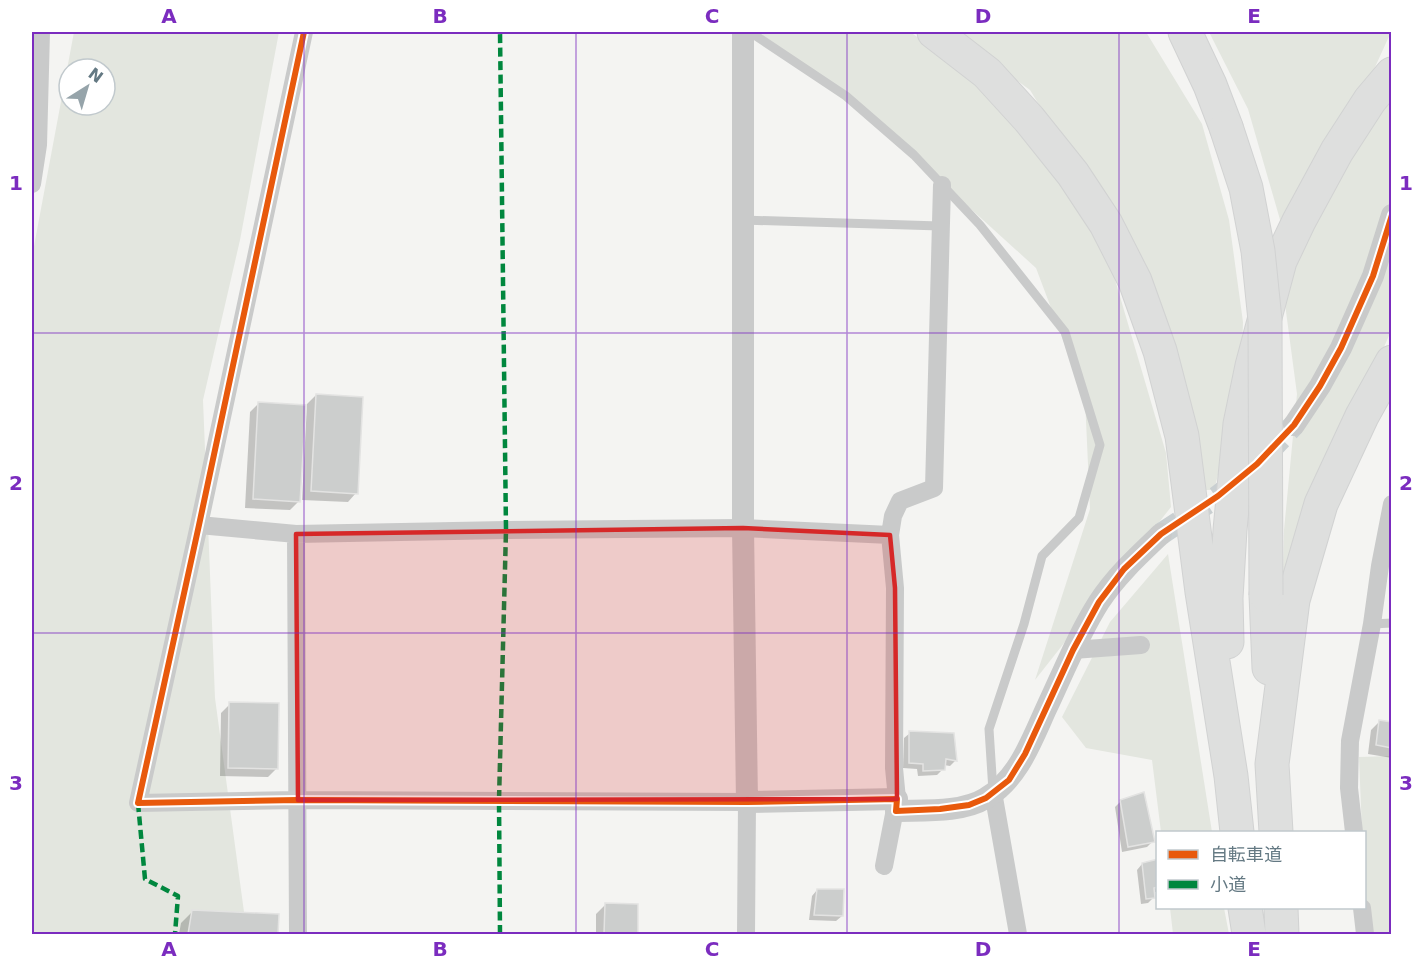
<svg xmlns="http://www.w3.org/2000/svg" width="1423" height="966" font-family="'DejaVu Sans','Noto Sans JP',sans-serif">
	<rect width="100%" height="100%" fill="#f4f4f2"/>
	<!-- green -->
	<path fill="#e3e6df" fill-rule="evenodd" d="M74 32H279L240 240 203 400 215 698 247 934H32V257ZM69 69H105V105H69Z
		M752 32H910L1015 103 1106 249 1166 453 1171 507 1035 680 1090 509 1085 398 1036 268 862 110Z
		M951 32H1146L1202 124 1229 220 1243 322 1241 388 1214 490H1199L1089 186 1030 90Z
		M1209 32H1391L1355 111 1299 186 1283 230 1248 109Z
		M1391 92V331L1283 577 1284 530 1297 394 1283 289 1304 239Z
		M1168 554 1212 832H1161L1152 760 1086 748 1062 717 1110 622Z
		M1391 756V934H1367L1364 888V832H1362L1359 757Z
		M1170 908H1224L1229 934H1173Z"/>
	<!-- shadow -->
	<path fill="#0003" d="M316 395 356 493 348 502 302 500 307 404Z
		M259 403 299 501 290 510 245 508 250 412Z
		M230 704 277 768 268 777 220 776 221 713Z
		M1380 721 1392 724V758L1368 754 1371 730Z
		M910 733 956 760 950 766 944 765 943 769 937 775 918 776 917 769 903 768 904 738Z
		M1121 801 1153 841 1147 847 1122 852 1115 807Z
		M1158 860V892H1153L1154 897 1148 903 1141 904 1137 870 1142 864Z
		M817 890 842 916 836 921 809 920 812 896Z
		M605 905 637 906 636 934H596V914Z
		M193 911 277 915 276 934H179L181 923Z"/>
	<!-- building -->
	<path fill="#cccecd" stroke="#e3e3e2" stroke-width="1.5" d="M316 394 363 397 358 494 311 491Z
		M258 402 306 405 300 502 253 499Z
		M229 702 279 703 278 769 228 768Z
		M1379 720 1392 722V748L1376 745Z
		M909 731 954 733 957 761 946 759 945 770 923 771V764L909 763Z
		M1144 792 1155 842 1128 847 1120 800Z
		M1158 859V887L1154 888 1155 898 1146 899 1142 863Z
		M817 889H844L843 916 814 915Z
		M605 903 638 904V934H604Z
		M192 910 279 914 278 934H188Z"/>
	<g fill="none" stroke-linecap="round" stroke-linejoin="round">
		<!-- tertiary-tunnel -->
		<path stroke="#c9cfd1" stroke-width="22" stroke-dasharray="22 11" stroke-linecap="butt" d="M1161 534 1218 496 1257 464 1294 425"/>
		<!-- motorway casing -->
		<g stroke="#d1d2d2" stroke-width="35">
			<path id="motorway" d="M934 32 987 73 1029 119 1073 174 1106 224 1135 281 1160 351 1182 436 1202 592 1231 776 1237 832
				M1185 32 1210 85 1226 127
				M1266 595 1269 668
				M1227 642 1226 598 1230 530 1240 424 1252 366 1280 261 1299 221 1337 151 1370 100 1392 74
				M1276 832 1272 764 1293 600 1321 504 1362 416 1392 362
				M1245 908 1249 934
				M1281 908 1282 934"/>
		</g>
		<!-- service -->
		<path stroke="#c9caca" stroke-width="9" d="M750 32 846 96 914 155 980 225 1065 332 1100 445 1079 518 1042 556 1024 624 989 729 993 791
			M743 220 940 226
			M1372 624 1392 623"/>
		<!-- minor -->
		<path stroke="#c9caca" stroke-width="18" d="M304 32 199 525 138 803 298 800 747 802 746 934
			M32 184 38 145 41 32
			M199 525 296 534 506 530 743 528 890 535
			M296 534 298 934
			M1073 650 1141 645
			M993 792 1018 934
			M1354 832 1349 788 1350 741 1372 624 1380 566 1392 504
			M884 866 897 799 894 768 895 588 890 535 893 516 900 501 934 488 942 185
			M1362 908 1365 934"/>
		<!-- tertiary -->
		<path stroke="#c9caca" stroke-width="22" d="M743 32V528L747 802 897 799 896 811C923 810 962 813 986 798 1018 779 1031 742 1046 709 1063 673 1078 635 1099 602 1116 576 1139 555 1161 534
			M1294 425 1320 386 1341 348 1373 276 1392 215"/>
		<!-- motorway -->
		<use href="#motorway" stroke="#dedfde" stroke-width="33"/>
		<!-- motorway-bridge casing -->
		<g stroke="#d1d2d2" stroke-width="35" stroke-linecap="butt">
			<path id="motorway-bridge" d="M1226 127 1246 188 1258 251 1265 320 1266 595"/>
		</g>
		<!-- motorway-bridge -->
		<use href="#motorway-bridge" stroke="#dedfde" stroke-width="33"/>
		<!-- quiet -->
		<path stroke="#00873e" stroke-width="4.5" stroke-dasharray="9 4.5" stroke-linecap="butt" d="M138 803 145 879 178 896 175 934
			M500 934 499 800 506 530 500 32"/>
		<!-- cycleway casing -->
		<g stroke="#fff" stroke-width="10">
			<path id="cycleway" d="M304 32 199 525 138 803 298 800 747 802 897 799 896 811 940 809 969 805 986 798 1009 780 1025 754 1073 650 1099 602 1124 569 1161 534 1218 496 1257 464 1294 425 1320 386 1341 348 1373 276 1392 215"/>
		</g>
		<!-- cycleway -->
		<use href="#cycleway" stroke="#e8590c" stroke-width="6"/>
	</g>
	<!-- marked area -->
	<path fill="#d62828" fill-opacity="0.2" stroke="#d62828" stroke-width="4.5" stroke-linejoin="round" d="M743 528 890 535 895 588 897 799 298 800 296 534Z"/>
	<!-- grid -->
	<path fill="none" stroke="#7b2cbf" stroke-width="1.5" stroke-opacity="0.55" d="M304 32V934M576 32V934M847 32V934M1119 32V934M32 333H1392M32 633H1392"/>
	<!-- border -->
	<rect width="1423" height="966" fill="none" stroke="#ffffff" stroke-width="66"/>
	<!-- legend -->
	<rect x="1156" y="831" width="210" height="78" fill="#ffffff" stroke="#c1c9cd" stroke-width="1.5"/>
	<rect x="1168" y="850" width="30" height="9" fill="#e8590c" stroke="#c1c9cd" stroke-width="1.5"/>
	<text x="1210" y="861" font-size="18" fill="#647983">自転車道</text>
	<rect x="1168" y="880" width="30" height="9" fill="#00873e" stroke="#c1c9cd" stroke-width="1.5"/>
	<text x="1210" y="891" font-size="18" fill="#647983">小道</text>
	<!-- north arrow -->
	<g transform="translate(87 87) rotate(37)"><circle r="28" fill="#ffffff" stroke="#c1c9cd" stroke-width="1.5"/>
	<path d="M0-4.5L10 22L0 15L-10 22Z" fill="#96a4aa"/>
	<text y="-9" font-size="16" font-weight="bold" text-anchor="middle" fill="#647983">N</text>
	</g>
	<rect x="33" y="33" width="1357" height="900" fill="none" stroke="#7b2cbf" stroke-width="2"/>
	<g font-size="20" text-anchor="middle" font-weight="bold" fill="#7b2cbf">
		<text x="169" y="23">A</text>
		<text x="440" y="23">B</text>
		<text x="712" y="23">C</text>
		<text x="983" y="23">D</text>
		<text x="1254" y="23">E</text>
		<text x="16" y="190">1</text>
		<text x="1406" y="190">1</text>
		<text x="16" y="490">2</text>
		<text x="1406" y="490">2</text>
		<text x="16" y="790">3</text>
		<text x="1406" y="790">3</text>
		<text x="169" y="956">A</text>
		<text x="440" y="956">B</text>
		<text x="712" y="956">C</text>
		<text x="983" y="956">D</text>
		<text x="1254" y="956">E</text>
	</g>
</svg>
